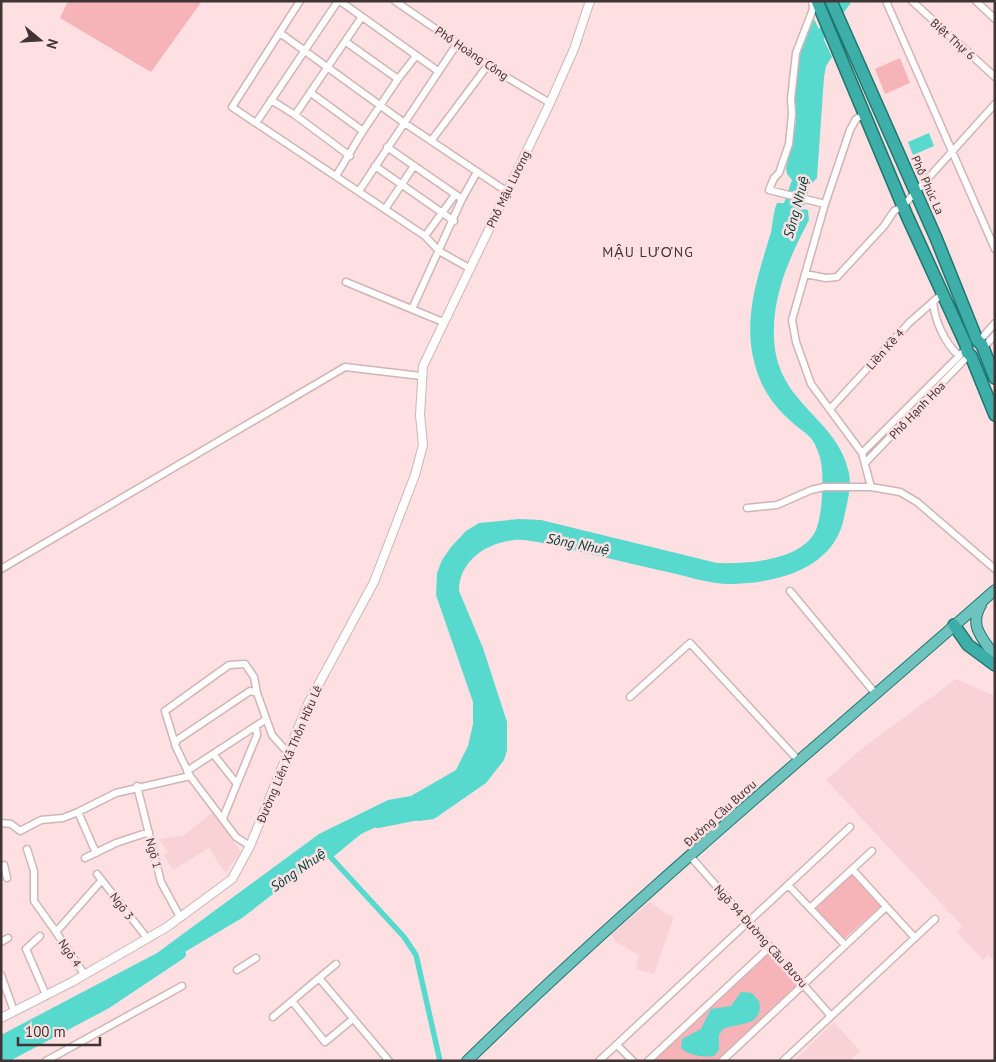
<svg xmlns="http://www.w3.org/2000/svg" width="996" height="1062" font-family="'PT Sans',sans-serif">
	<rect width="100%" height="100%" fill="#fee0e2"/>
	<!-- built -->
	<path fill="#f8d2d4" d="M956 679 995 696V962L989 955 983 960 957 932 963 927 826 780 863 748Z
		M213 812 241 852 225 873 209 848 173 870 164 854 168 852 159 839 184 835Z
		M650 902 666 914 674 916 654 974 636 969 639 955 616 942 611 934Z
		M834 1022 860 1051 849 1061H794Z"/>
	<!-- green -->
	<path fill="#f6b3b8" d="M68 1H202L151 72 60 18Z
		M900 58 910 83 885 94 875 69Z
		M852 874 881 906 844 939 815 908Z
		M769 952 783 967 786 966 799 984 719 1061H652Z"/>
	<!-- water -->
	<path fill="#57d9ce" d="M814 19 832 57 826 66 824 77 817 178 810 185 803 209 808 210 809 220C788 260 769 302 775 349 783 406 838 420 849 473 852 489 846 507 843 522 830 572 771 584 726 584 705 583 683 575 663 571 621 561 580 552 538 542 530 541 522 539 514 540 486 543 459 561 459 591L483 648 507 722V750L504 760 486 783 434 819 419 821 395 818 361 834 333 857 318 859 242 918 1 1061V1035L157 953 319 834 388 800 411 796 456 770 468 746 473 724V702L436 595 437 573 442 560 451 547 466 531 479 523 519 519 541 520 717 563C746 564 802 561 816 530 820 520 822 503 822 492 823 474 823 458 813 441 809 435 800 429 794 424 774 407 762 390 755 365 742 319 758 276 771 232 773 223 773 212 777 203H784L792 180 787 174 786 169 796 122 794 89 797 68 801 51Z
		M929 133 934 146 913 155 908 142Z
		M741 992 752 993 759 1001C765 1027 736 1023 723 1029L719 1035V1050L714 1056C705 1058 687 1055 681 1048L682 1039 701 1029 711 1009 731 1006Z"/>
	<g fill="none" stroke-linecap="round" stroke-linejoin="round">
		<!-- canal -->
		<path stroke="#57d9ce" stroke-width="5.5" d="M326 852 404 937 416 955 440 1061"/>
		<!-- river -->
		<path stroke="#57d9ce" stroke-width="10" d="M816 47 819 37 846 1
			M378 823 413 816
			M1 1060 106 1004 181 954"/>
		<!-- minor casing -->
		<g stroke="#d1b4b5" stroke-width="9">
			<path id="minor" d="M300 1 232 107 425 236 439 251 469 268
				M340 1 438 71
				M395 1 503 75 550 103
				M812 1 813 9 796 53 791 99 792 114 789 144 779 173 774 178 769 190 825 204
				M886 1 995 249
				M912 1 995 77
				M976 1 995 19
				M280 33 403 122 506 191
				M346 42 398 79
				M311 93 363 131
				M271 100 295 115 350 156
				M865 114 856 119 850 130 825 204 792 320 796 342 811 384 862 453 871 487
				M295 115 361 18
				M256 123 338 1
				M431 141 488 65
				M387 147 462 199
				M375 166 454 221
				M336 176 363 131 398 79 416 56
				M359 191 457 44
				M385 209 414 166
				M425 236 455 195
				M805 274 826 278 837 277 884 226 894 211 903 206 995 104
				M346 282 443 322
				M933 302C935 321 944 342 959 356
				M412 309 462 199 477 172
				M979 341 995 323
				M983 348 995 335
				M830 409 910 322 943 293
				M862 453 966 349
				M865 463 969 355
				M747 508 777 505 811 490 824 487H871L900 492 917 502 995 569
				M1 569 345 367 421 376
				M790 591 875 693
				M630 697 690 643 798 760
				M175 744 165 711 229 665 245 664 254 677 257 693
				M214 755 237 784
				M187 771 265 720
				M190 776 175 745 177 740 250 691 257 693 272 735 288 753
				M137 786 161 882 180 917
				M78 812 96 853
				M223 818 257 735 256 727
				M1 823 11 824 20 831 41 820 63 818 78 812 116 793 190 776 236 837 250 846
				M27 849 34 871V901L56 932 102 880
				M690 856 831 1016
				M85 858 116 843 149 832
				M1 866 4 865 7 878
				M852 869 915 938
				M97 874 147 938
				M788 885 845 945
				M810 908 872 851
				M56 932 84 974
				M40 936 26 949 46 995
				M1 942 8 938
				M237 970 256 958
				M1 975 14 1011
				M319 978 336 964
				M292 1001 325 1042 353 1019
				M273 1017 319 978 389 1061
				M617 1045 633 1061
				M46 1061 182 986
				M599 1061 850 827
				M648 1061 770 947
				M722 1061 886 907
				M783 1061 935 919"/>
		</g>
		<!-- tertiary casing -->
		<g stroke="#d1b4b5" stroke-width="10">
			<path id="tertiary" d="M1 1018 72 982 167 927 232 879 250 846 308 704 374 582 415 475 423 445 420 415 423 366 550 103 574 49 590 1"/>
		</g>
		<!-- primary casing -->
		<g stroke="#207771" stroke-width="12">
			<path id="primary" d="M981 605C968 627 984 639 995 657
				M467 1061C636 896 818 746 995 590"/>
		</g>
		<!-- trunk casing -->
		<g stroke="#207771" stroke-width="14">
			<path id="trunk" d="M817 1 907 216 966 345 967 352 971 356 995 415
				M831 1 936 238 977 340 982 345 995 378
				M954 625 968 645 995 665"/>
		</g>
		<!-- minor -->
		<use href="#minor" stroke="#fff" stroke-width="6"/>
		<!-- tertiary -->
		<use href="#tertiary" stroke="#fff" stroke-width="8"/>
		<!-- primary -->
		<use href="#primary" stroke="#6ec3be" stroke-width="10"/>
		<!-- trunk -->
		<use href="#trunk" stroke="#3eafa8" stroke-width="11"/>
	</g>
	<g text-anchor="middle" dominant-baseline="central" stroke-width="5" stroke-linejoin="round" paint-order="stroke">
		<!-- street labels -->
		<g font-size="12" fill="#403435" stroke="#fee0e2">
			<text transform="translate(953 39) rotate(42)">Biệt Thự 6</text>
			<text transform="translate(472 53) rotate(34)">Phố Hoàng Công</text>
			<text transform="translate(928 185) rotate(66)">Phố Phúc La</text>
			<text transform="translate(508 189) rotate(-64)">Phố Mậu Lương</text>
			<text transform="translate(885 349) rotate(-48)">Liền Kề 4</text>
			<text transform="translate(917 410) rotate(-46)">Phố Hạnh Hoa</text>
			<text transform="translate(289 754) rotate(-67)">Đường Liên Xã Thôn Hữu Lê</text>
			<text transform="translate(720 813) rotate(-42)">Đường Cầu Bươu</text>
			<text transform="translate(154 853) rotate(75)">Ngõ 1</text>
			<text transform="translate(122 906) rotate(53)">Ngõ 3</text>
			<text transform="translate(761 936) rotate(48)">Ngõ 94 Đường Cầu Bươu</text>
			<text transform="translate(70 953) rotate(56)">Ngõ 4</text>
		</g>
		<!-- water labels -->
		<g font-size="14" font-style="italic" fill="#01403b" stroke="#fee0e2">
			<text transform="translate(796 207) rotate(-75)">Sông Nhuệ</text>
			<text transform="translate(578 544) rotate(11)">Sông Nhuệ</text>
			<text transform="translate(298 870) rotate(-35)">Sông Nhuệ</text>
		</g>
		<!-- neighbourhood labels -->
		<g font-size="14" letter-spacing="1" fill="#403435" stroke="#fee0e2">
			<text x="648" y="252">MẬU LƯƠNG</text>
		</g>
	</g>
	<!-- border -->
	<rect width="996" height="1062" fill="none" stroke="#403435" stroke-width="5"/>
	<!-- north arrow -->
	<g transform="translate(40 40) rotate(108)" stroke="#fee0e2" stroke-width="4" paint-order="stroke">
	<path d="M0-4L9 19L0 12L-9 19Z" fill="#403435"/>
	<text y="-8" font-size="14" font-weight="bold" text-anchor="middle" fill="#403435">N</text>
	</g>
	<!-- scale -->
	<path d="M18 1037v8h82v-8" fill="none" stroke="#403435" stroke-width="2.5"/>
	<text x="25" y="1037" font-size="15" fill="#403435" stroke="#fee0e2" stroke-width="4" paint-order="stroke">100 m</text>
</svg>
